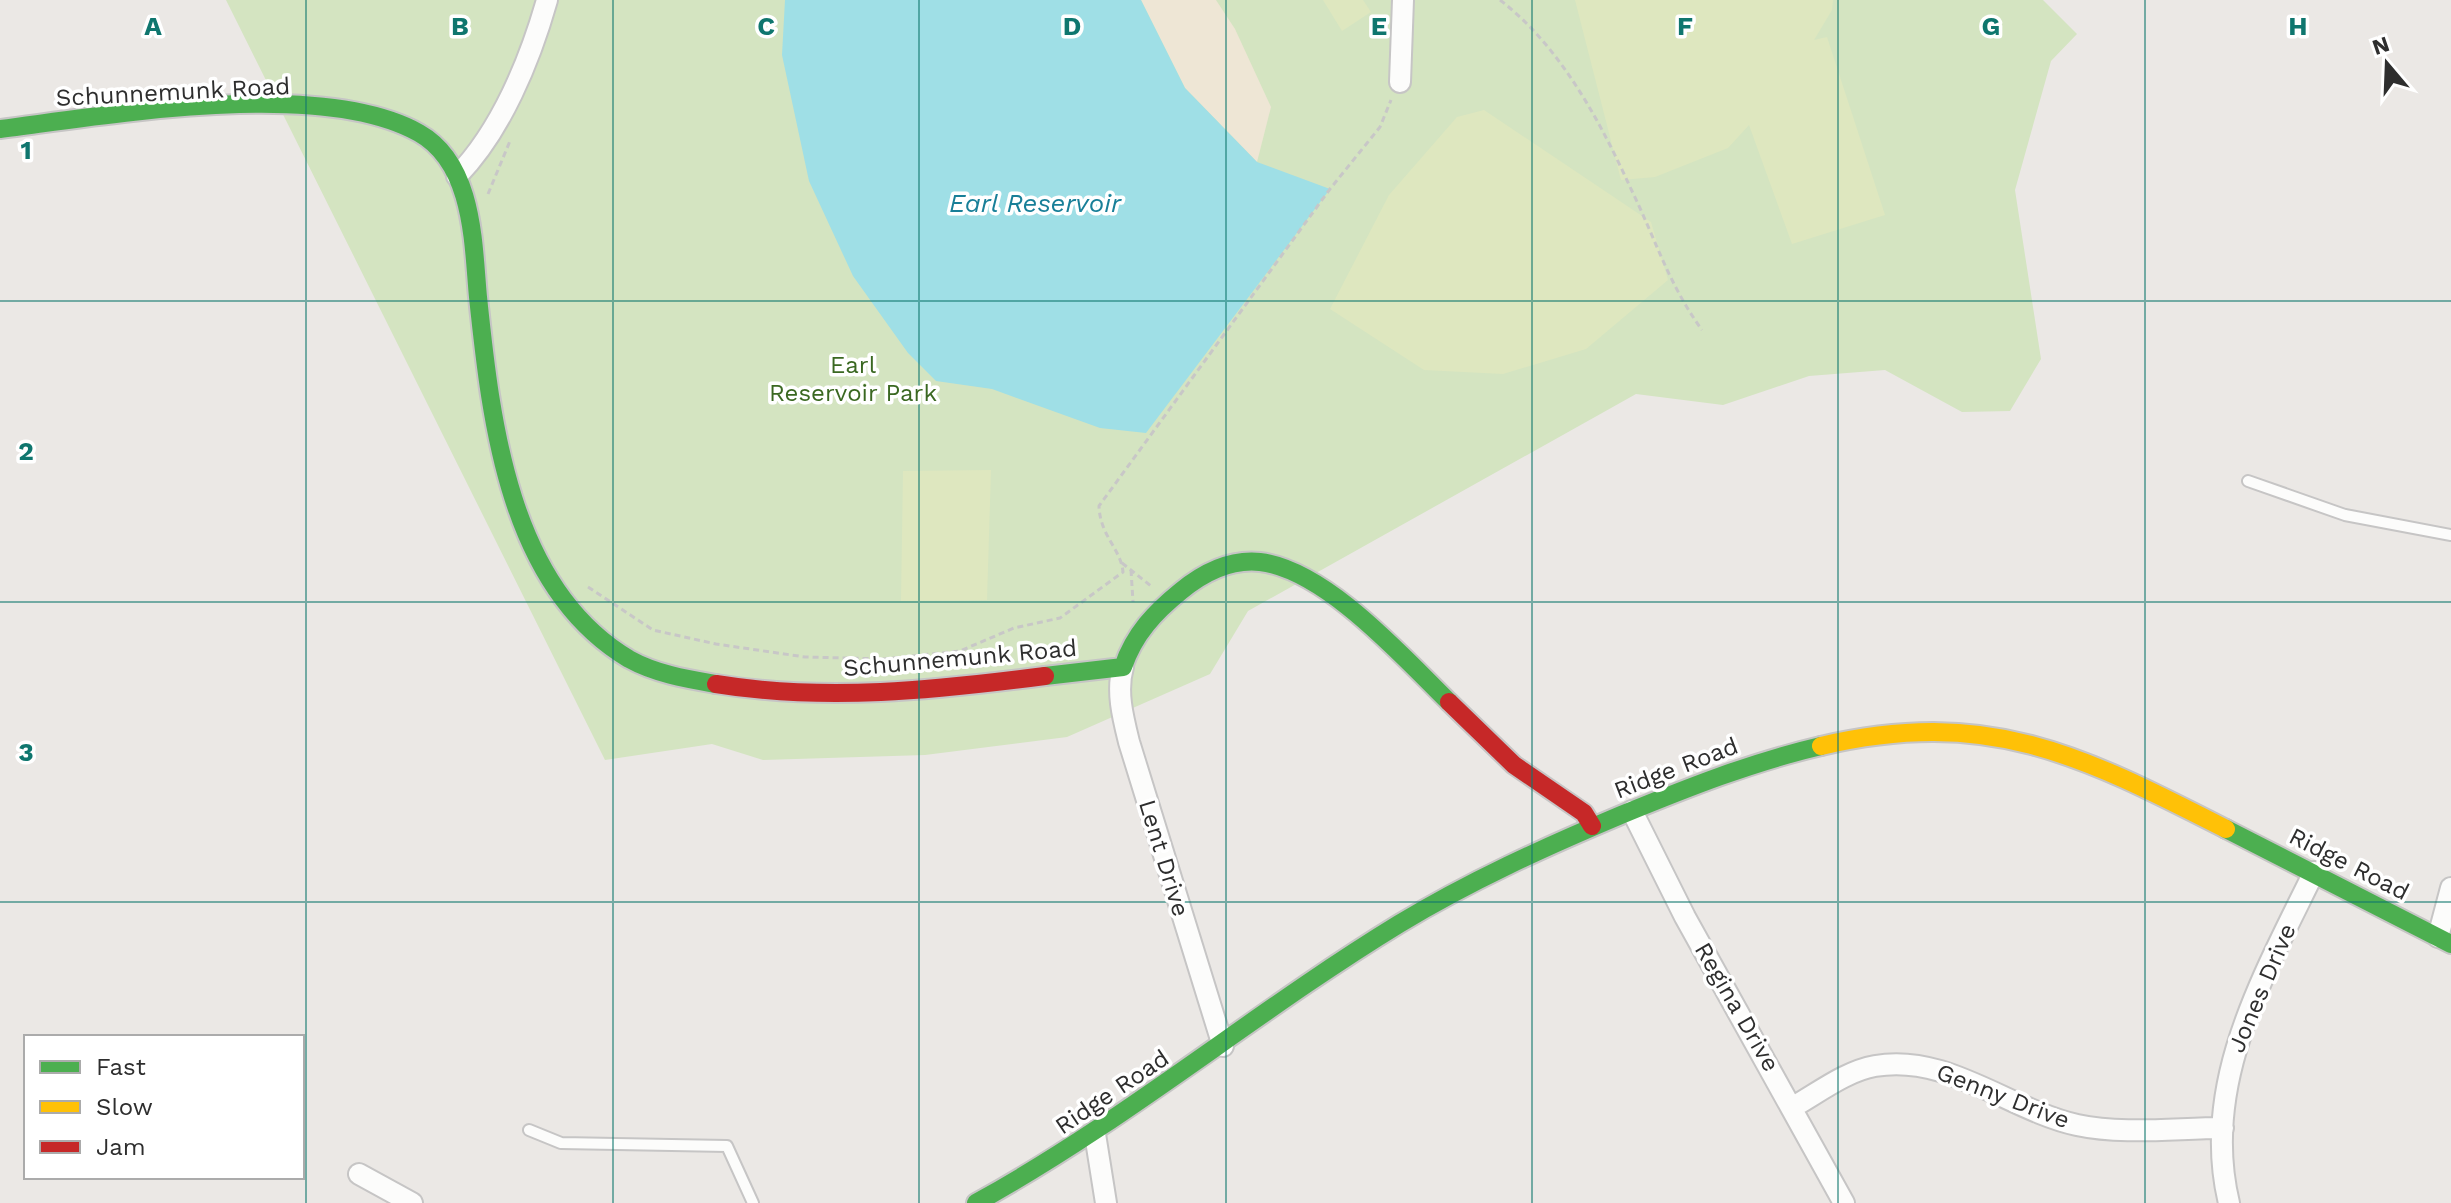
<svg xmlns="http://www.w3.org/2000/svg" width="2451" height="1203" font-family="'Work Sans',sans-serif">
	<rect width="100%" height="100%" fill="#ebe8e5"/>
	<!-- green -->
	<path fill="#d4e4c1" d="M226 0H2043L2077 34 2051 61 2015 190 2041 359 2010 411 1962 412 1885 370 1809 376 1723 405 1636 394 1248 611 1210 674 1067 737 925 755 763 760 712 744 605 760Z"/>
	<!-- sand -->
	<path fill="#eee6d5" d="M1141 0H1216L1235 29 1271 107 1257 162 1185 88Z"/>
	<!-- pitch -->
	<path fill="#dee7bf" d="M1323 0H1363L1371 12 1342 31Z
		M1575 0H1833L1832 10 1814 40 1827 37 1885 215 1792 244 1749 125 1728 148 1655 177 1621 180Z
		M1484 110 1651 222 1668 280 1586 349 1503 374 1424 370 1330 309 1389 195 1457 117Z
		M991 470 987 600 901 601 903 471Z"/>
	<!-- water -->
	<path fill="#9fdfe6" d="M785 0H1141L1185 88 1257 162 1330 189 1146 433 1100 428 992 389 936 381 908 353 853 276 809 181 782 55Z"/>
	<g fill="none" stroke-linecap="round" stroke-linejoin="round">
		<!-- lane casing -->
		<g stroke="#c6c5c5" stroke-width="14">
			<path id="lane" d="M2248 481 2345 515 2451 535
				M529 1130 561 1143 727 1146 753 1203"/>
		</g>
		<!-- street casing -->
		<g stroke="#c6c5c5" stroke-width="24">
			<path id="street" d="M1400 82 1403 0
				M457 176C501 131 530 60 547 0
				M1123 667C1116 691 1123 718 1129 742L1223 1046
				M1632 811 1685 917 1844 1203
				M2438 937 2451 888
				M1793 1107C1818 1093 1846 1071 1875 1066 1947 1053 2009 1110 2077 1125 2123 1135 2176 1128 2223 1128
				M1095 1134 1106 1203
				M359 1174 412 1203
				M2229 1203C2200 1084 2264 975 2314 872"/>
		</g>
		<!-- fast casing -->
		<g stroke="#c6c5c5" stroke-width="22">
			<path id="fast" d="M0 129C110 115 321 78 419 133 474 164 473 244 478 297 491 422 509 588 629 659 656 674 687 679 716 684
				M1045 676 1123 667C1134 634 1155 612 1181 591 1203 573 1231 559 1260 562 1326 570 1403 657 1449 702
				M2226 829 2451 944
				M976 1203C1125 1121 1255 1012 1399 924 1470 881 1545 847 1621 815 1687 788 1752 762 1821 746"/>
		</g>
		<!-- slow casing -->
		<g stroke="#c6c5c5" stroke-width="22">
			<path id="slow" d="M1821 746C1988 707 2081 755 2226 829"/>
		</g>
		<!-- jam casing -->
		<g stroke="#c6c5c5" stroke-width="22">
			<path id="jam" d="M716 684C826 702 936 690 1045 676
				M1449 702 1514 765 1584 813 1592 826"/>
		</g>
		<!-- path -->
		<path stroke="#c8c7c7" stroke-width="3" stroke-dasharray="6 4" stroke-linecap="butt" d="M1500 0C1560 46 1600 121 1631 189 1656 240 1668 283 1702 330
			M488 194 510 141
			M1122 563 1151 586
			M1131 570 1133 602
			M588 587 653 630 716 644 805 657 884 659 960 651 1014 628 1060 618 1123 572C1121 549 1100 536 1099 506L1330 189 1380 127 1391 100"/>
		<!-- lane -->
		<use href="#lane" stroke="#fcfcfb" stroke-width="10"/>
		<!-- street -->
		<use href="#street" stroke="#fcfcfb" stroke-width="20"/>
		<!-- fast -->
		<use href="#fast" stroke="#4caf50" stroke-width="18"/>
		<!-- slow -->
		<use href="#slow" stroke="#ffc107" stroke-width="18"/>
		<!-- jam -->
		<use href="#jam" stroke="#c62828" stroke-width="18"/>
	</g>
	<!-- grid -->
	<path fill="none" stroke="#0f766e" stroke-width="2" stroke-opacity="0.55" d="M306 0V1203M613 0V1203M919 0V1203M1226 0V1203M1532 0V1203M1838 0V1203M2145 0V1203M0 301H2451M0 602H2451M0 902H2451"/>
	<g text-anchor="middle" dominant-baseline="central" stroke-width="7" stroke-linejoin="round" paint-order="stroke">
		<!-- street labels -->
		<g font-size="24" fill="#2e2e2e" stroke="#fff">
			<text transform="translate(173 92) rotate(-3)">Schunnemunk Road</text>
			<text transform="translate(960 658) rotate(-5)">Schunnemunk Road</text>
			<text transform="translate(1676 768) rotate(-21)">Ridge Road</text>
			<text transform="translate(1164 858) rotate(73)">Lent Drive</text>
			<text transform="translate(2349 864) rotate(27)">Ridge Road</text>
			<text transform="translate(2262 988) rotate(-67)">Jones Drive</text>
			<text transform="translate(1737 1007) rotate(60)">Regina Drive</text>
			<text transform="translate(1112 1092) rotate(-34)">Ridge Road</text>
			<text transform="translate(2003 1096) rotate(21)">Genny Drive</text>
		</g>
		<!-- park labels -->
		<g font-size="24" fill="#3a6821" stroke="#fff">
			<text x="853" y="365">Earl<tspan x="853" dy="28">Reservoir Park</tspan></text>
		</g>
		<!-- water labels -->
		<g font-size="26" font-style="italic" fill="#187f98" stroke="#fff">
			<text x="1035" y="203">Earl Reservoir</text>
		</g>
	</g>
	<g font-size="26" text-anchor="middle" font-weight="bold" fill="#0f766e" stroke="#fff" stroke-width="7" stroke-linejoin="round" paint-order="stroke">
		<text x="153" y="35">A</text>
		<text x="460" y="35">B</text>
		<text x="766" y="35">C</text>
		<text x="1072" y="35">D</text>
		<text x="1379" y="35">E</text>
		<text x="1685" y="35">F</text>
		<text x="1991" y="35">G</text>
		<text x="2298" y="35">H</text>
		<text x="26" y="159">1</text>
		<text x="26" y="460">2</text>
		<text x="26" y="761">3</text>
	</g>
	<!-- legend -->
	<rect x="24" y="1035" width="280" height="144" fill="#ffffff" stroke="#ababab" stroke-width="2"/>
	<rect x="40" y="1061" width="40" height="12" fill="#4caf50" stroke="#ababab" stroke-width="2"/>
	<text x="96" y="1075" font-size="24" fill="#2e2e2e">Fast</text>
	<rect x="40" y="1101" width="40" height="12" fill="#ffc107" stroke="#ababab" stroke-width="2"/>
	<text x="96" y="1115" font-size="24" fill="#2e2e2e">Slow</text>
	<rect x="40" y="1141" width="40" height="12" fill="#c62828" stroke="#ababab" stroke-width="2"/>
	<text x="96" y="1155" font-size="24" fill="#2e2e2e">Jam</text>
	<!-- north arrow -->
	<g transform="translate(2387 64) rotate(341)" stroke="#ffffff" stroke-width="6" paint-order="stroke">
	<path d="M0-6L14 30L0 20L-14 30Z" fill="#2e2e2e"/>
	<text y="-12" font-size="22" font-weight="bold" text-anchor="middle" fill="#2e2e2e">N</text>
	</g>
</svg>
